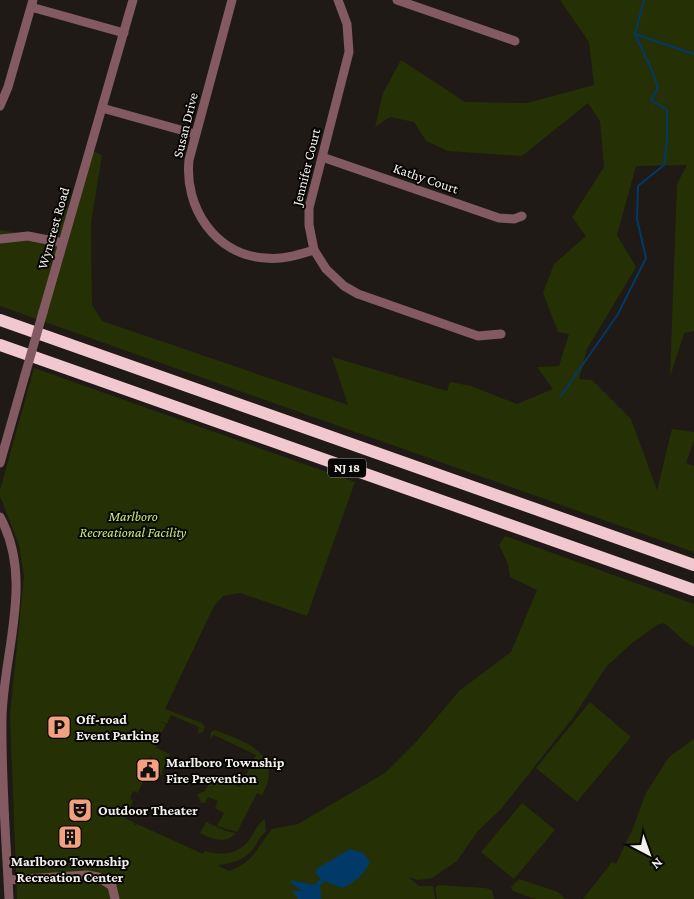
<svg xmlns="http://www.w3.org/2000/svg" width="694" height="899" font-family="'Crimson Pro',serif">
	<rect width="100%" height="100%" fill="#1f1a15"/>
	<!-- green -->
	<path fill="#253104" d="M560 0H694V331L684 333 670 377 677 184 687 165 636 166 617 235 636 267 587 349 579 379 592 380 631 419 657 490 672 429 694 432V440L686 463 694 466V552L0 306V230L44 237 77 195 90 150 102 155 91 223 92 305 102 321 348 405 332 357 447 391 450 382 471 386 517 404 553 389 537 367 559 366 569 334 558 332 543 293 554 264 586 236 572 217 604 167 600 121 588 103 522 156 448 151 426 141 414 122 390 117 375 127 383 93 401 60 465 102 527 103 594 85 589 42Z
		M34 368 355 482 307 616 240 593 223 596 214 606 165 709 202 723 205 727 203 732 198 734 199 727 171 715 167 724 159 721 166 725 162 732H160L159 740 151 738 158 741 156 748 170 754 162 771 163 774 158 776 151 756 147 764 141 761 136 772 145 777 138 793 133 791 130 798 133 801 130 808 118 807 116 812H125V818L135 823 134 826 137 824 203 854 205 851C222 856 240 855 251 837 256 830 257 824 265 819L266 832C260 835 258 842 254 848 245 860 232 864 217 865L229 871C254 862 257 848 272 829L298 824 385 773 417 741 459 691 511 652 537 590 510 577 508 564 499 545 505 536 694 604V647C682 641 675 631 664 623L657 625 632 643 606 667 572 719 501 809 477 832 457 861 432 878 418 880 408 877 419 886H433L435 899H17L10 715 24 576 19 545 0 496V490Z
		M590 702 631 737 577 802 536 768Z
		M215 730C246 742 285 754 262 795L257 793 237 832 217 826 224 813 215 808 218 801 208 797 205 803H201L197 794 205 791 213 775 240 787 256 755 214 735 210 738 211 732Z
		M694 739V899H583L612 862 616 864 633 828 646 793 669 757Z
		M522 803 555 830 514 879 481 852Z
		M206 822 226 831 236 833C226 845 212 839 200 833Z
		M519 879 558 892 565 899H535L513 891 511 887Z
		M438 885 485 888 492 890 494 899H437L435 888Z"/>
	<!-- water -->
	<path fill="#013968" d="M350 849 363 853 370 862C365 875 353 883 342 888L324 881 320 886 321 899H298L292 891H302L291 883V880L314 885 321 879 315 873 318 868Z"/>
	<g fill="none" stroke-linecap="round" stroke-linejoin="round">
		<!-- stream -->
		<path stroke="#013968" stroke-width="2" d="M644 0 635 34 694 54
			M561 396 618 314 646 258 637 219 638 186 664 165 667 140V110L651 100 658 88 653 73 635 34"/>
		<!-- minor -->
		<path stroke="#835a62" stroke-width="9" d="M232 0 189 160C184 207 215 255 265 258 282 260 298 255 314 250
			M338 0 347 24 349 52 309 208V225L314 250 326 269 344 286 358 294 478 336 501 334
			M397 0 515 41
			M31 7 124 33
			M0 106 8 87 33 0
			M102 108 195 134
			M322 157 499 218 514 219 522 216
			M0 239 28 236 63 243
			M43 312 133 0
			M0 463 25 375
			M0 517C34 579 4 650 2 716 1 777 6 838 9 899
			M8 880 87 875 98 877 112 886 115 899"/>
		<!-- highway -->
		<path stroke="#f2c8cf" stroke-width="12" d="M0 320 694 565
			M0 345 694 590"/>
		<!-- minor-bridge -->
		<path stroke="#835a62" stroke-width="9" d="M25 375 43 312"/>
	</g>
	<!-- icons -->
	<defs>
		<g id="parking-square" transform="scale(1.25)"><rect x="-9" y="-9" width="18" height="18" rx="4" fill="#f2a07f" stroke="#080604"/><path d="M-3.5-5.5H1a3.5 3.5 0 0 1 0 7H-1V5.5H-3.5ZM-1-3.4V-.6H.8a1.4 1.4 0 0 0 0-2.8Z" fill="#111"/></g>
		<g id="civic-square" transform="scale(1.25)"><rect x="-9" y="-9" width="18" height="18" rx="4" fill="#f2a07f" stroke="#080604"/><path d="M-.6-6.5H3V-4.5H.6V-3L4-1V1h2V6H-6V1h2V-1L-.6-3ZM-1.2 2.5V6h2.4V2.5Z" fill="#111"/></g>
		<g id="theatre-square" transform="scale(1.25)"><rect x="-9" y="-9" width="18" height="18" rx="4" fill="#f2a07f" stroke="#080604"/><path d="M-5-5.5Q0-4 5-5.5V0Q5 5 0 6Q-5 5-5 0ZM-3.3-2.5H-1v1.5H-3.3ZM1-2.5H3.3v1.5H1ZM-2.8 1Q0 5.5 2.8 1Z" fill="#111"/></g>
		<g id="building-square" transform="scale(1.25)"><rect x="-9" y="-9" width="18" height="18" rx="4" fill="#f2a07f" stroke="#080604"/><path d="M-4-6H4V6H1V3H-1V6H-4ZM-2.5-4.3h1.7v1.8h-1.7ZM.8-4.3h1.7v1.8H.8ZM-2.5-1h1.7V.8h-1.7ZM.8-1h1.7V.8H.8Z" fill="#111"/></g>
	</defs>
	<g fill-rule="evenodd">
		<use href="#parking-square" x="59" y="727"/>
		<use href="#civic-square" x="148" y="770"/>
		<use href="#theatre-square" x="80" y="810"/>
		<use href="#building-square" x="70" y="837"/>
	</g>
	<g text-anchor="middle" dominant-baseline="central" stroke-width="4" stroke-linejoin="round" paint-order="stroke">
		<!-- shield labels -->
		<rect fill="#080604" stroke="#adaaa7" stroke-width="1" x="328" y="458.5" width="38" height="19" rx="4"/>
		<g font-size="12" font-weight="bold" fill="#f4f1ed">
			<text x="347" y="468">NJ 18</text>
		</g>
		<!-- street labels -->
		<g font-size="14" fill="#f4f1ed" stroke="#080604">
			<text transform="translate(185 125) rotate(-76)">Susan Drive</text>
			<text transform="translate(306 167) rotate(-76)">Jennifer Court</text>
			<text transform="translate(426 178) rotate(19)">Kathy Court</text>
			<text transform="translate(53 228) rotate(-74)">Wyncrest Road</text>
		</g>
		<!-- park labels -->
		<g font-size="14" font-style="italic" fill="#c7ec75" stroke="#080604">
			<text x="133" y="516">Marlboro<tspan x="133" dy="16">Recreational Facility</tspan></text>
		</g>
		<!-- poi labels -->
		<g font-size="14" font-weight="bold" fill="#f4f1ed" stroke="#080604" text-anchor="start">
			<text x="76" y="719">Off-road<tspan x="76" dy="16">Event Parking</tspan></text>
			<text x="166" y="762">Marlboro Township<tspan x="166" dy="16">Fire Prevention</tspan></text>
			<text x="98" y="810">Outdoor Theater</text>
			<text x="70" y="861" text-anchor="middle">Marlboro Township<tspan x="70" dy="16">Recreation Center</tspan></text>
		</g>
	</g>
	<!-- north arrow -->
	<g transform="translate(649 854) rotate(139)" stroke="#080604" stroke-width="4" paint-order="stroke">
	<path d="M0-4L9 19L0 12L-9 19Z" fill="#f4f1ed"/>
	<text y="-8" font-size="14" font-weight="bold" text-anchor="middle" fill="#f4f1ed">N</text>
	</g>
</svg>
